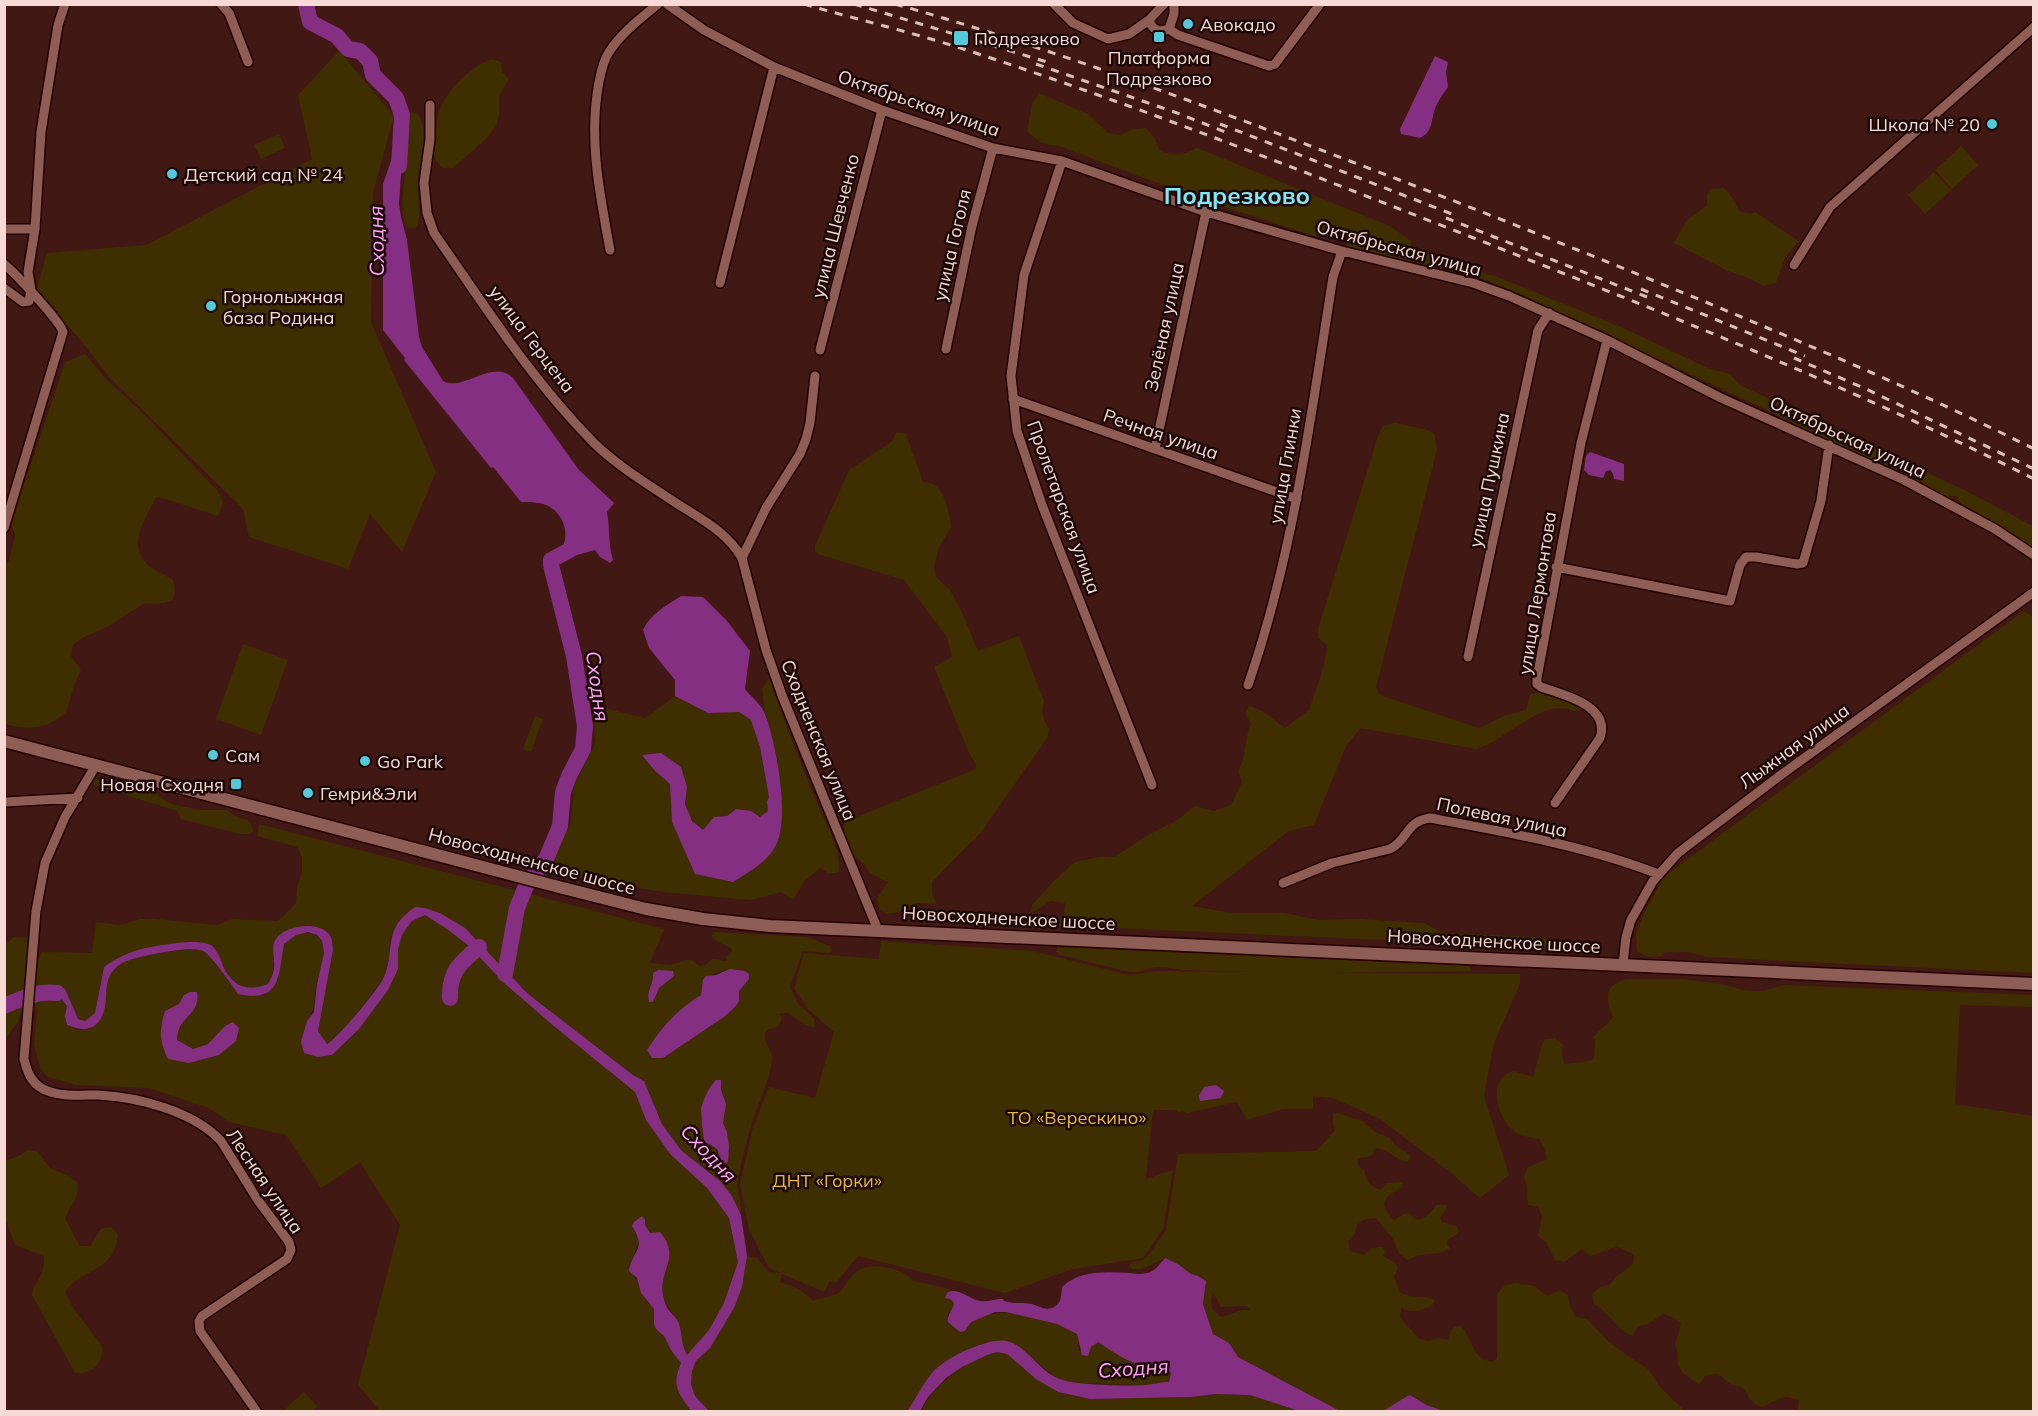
<svg xmlns="http://www.w3.org/2000/svg" width="2038" height="1416" font-family="Mulish,sans-serif">
	<rect width="100%" height="100%" fill="#411813"/>
	<!-- green -->
	<path fill="#3f2f00" fill-rule="evenodd" d="M339 51 394 116 373 193 371 322 436 472 402 552 370 514 348 569 249 537 243 509 110 378 79 338 36 291 47 253 146 245 312 159 298 95Z
		M492 59 501 62 502 72 509 79 499 96V116L496 126 486 139 453 168H443C432 158 434 153 435 139 437 128 436 116 441 106 451 86 471 67 492 59Z
		M1039 93 1088 114 1108 133 1120 135 1133 129 1146 128 1155 139 1160 151C1175 156 1184 155 1197 148L1390 226 1411 241V246L1408 248C1415 253 1418 250 1426 253 1435 256 1435 256 1445 257 1463 259 1478 273 1495 276L1621 327 1710 369 1730 374 1740 385 1966 491 2033 526V549L1961 504 1956 496 1945 497 1840 445 1523 295 1480 278 1347 246 1344 234 1337 227 1314 236 1200 199 1059 146C1045 145 1037 142 1027 131L1032 104Z
		M411 112 419 115C429 135 419 159 418 181 417 198 423 213 416 228H407L403 217 402 203Z
		M279 134 285 148 261 159 254 145Z
		M1961 146 1978 165 1952 189 1935 170Z
		M1934 172 1951 190 1925 214 1908 195Z
		M1724 188 1733 198 1739 211 1751 214 1755 212 1799 241 1785 258 1776 283 1763 286 1751 279 1726 270 1674 243 1686 221 1707 205V194L1710 189Z
		M85 354 107 380 142 412 216 489C224 499 224 505 218 516L166 499 156 497C145 521 124 548 152 568 159 573 166 575 173 580L175 590 173 600 164 603 143 604 109 626 82 638 73 645 70 655 81 670C73 684 72 696 66 711 64 715 64 714 60 717 43 730 25 729 5 724V564L9 561 15 535 11 527 23 488 65 362Z
		M1395 423 1424 429 1434 433 1437 450 1376 687 1380 695 1479 728 1506 715 1526 710 1530 695 1540 691 1581 704 1583 709 1573 711C1544 696 1503 743 1476 749L1361 728 1346 746 1314 825 1289 831 1192 906 1233 913H1285L1317 920 1360 919 1424 923 1443 933 1530 937 1574 942V947L1568 949 1509 946 1487 942 1477 944 1043 925 1064 916 1065 903 1051 901 1031 913 1032 905 1055 880 1075 862 1099 857H1114L1152 833 1176 821 1195 806 1214 811 1231 805 1242 782 1238 771C1247 756 1244 739 1251 723L1245 714 1249 706C1265 710 1272 719 1285 728L1309 710 1324 666 1327 646 1318 638V629L1378 436 1383 426Z
		M897 432 906 434 923 482C924 482 932 483 933 484 945 490 950 515 951 527L939 547 934 567 936 577 950 590 960 608 978 651 1019 636 1044 701C1041 712 1042 719 1049 729L1047 738 982 831 932 882V894L937 904 917 903 898 912 887 914 879 908 877 898 888 882 869 873 865 864C848 856 842 840 845 823L851 819 976 769V764L969 753 934 667 952 657 947 637 904 580 818 554 815 551V546L849 470 891 442Z
		M2024 611 2034 618 2033 973 1708 957 1689 952H1665L1661 956 1646 957 1637 951 1636 933 1647 907 1665 876Z
		M243 644 288 660 261 735 216 719Z
		M769 678C783 717 798 756 813 794 823 820 841 844 839 872L829 874 820 868 804 881 794 899 790 898 781 892 751 900 662 892 576 877 547 869 571 823 574 785 596 742 592 712 599 707 645 718 675 696 708 713 739 712 752 720 760 747 769 797 767 802 768 811 761 817 751 811 736 809 727 816 714 817 704 831C685 816 685 809 687 787L655 771 670 784 672 822 763 862 778 761 765 712 762 689Z
		M535 716 543 719 531 752 523 749Z
		M99 779 119 785 130 791 157 795 167 802 175 805 201 810H227L237 817 247 820 251 823 253 831 250 834H241L181 819 177 811 94 785V781Z
		M259 824 664 929 650 963 671 965 686 960H691L700 966 705 965 713 959 727 961 726 956 731 954 732 949 715 940 711 936 715 932 806 937 830 946 833 950 829 953 803 951 790 987 798 1004 814 1018V1028C811 1026 807 1026 804 1024 793 1018 792 1011 779 1014L782 1018 778 1027 767 1030C760 1041 773 1048 772 1060 769 1084 758 1103 751 1126 746 1143 741 1162 738 1179 735 1191 743 1202 741 1215L732 1196 711 1173 681 1150 662 1124 644 1081 633 1075 528 994 494 958 440 913 425 908 415 907 405 914 390 938 389 960 382 981 337 1038 326 1044 318 1031 333 950 308 926 273 948C274 961 275 972 268 984 239 994 230 982 219 956L188 942 104 967 95 1013 85 1021 78 1019 73 1011 65 989 35 990 38 960 41 952 92 953 96 922 120 925 140 919H156L217 925 232 919 277 921 285 915 296 903 297 887 302 873V857L297 847 257 836ZM730 969 745 971 749 979 739 991V1001L736 1006 724 1017 663 1058 647 1050C661 1027 679 1009 701 995L703 980 711 975ZM722 1086 721 1090 726 1104 723 1123 730 1152 719 1165C720 1145 714 1150 703 1138L701 1107 707 1093Z
		M425 915 447 928 469 946 504 983 555 1027 635 1092 646 1120 670 1154 707 1188 729 1218 738 1262 724 1303 709 1330 687 1355C684 1350 681 1344 680 1338 679 1333 680 1328 679 1324 676 1313 667 1310 663 1295 658 1271 679 1265 663 1236L650 1233 645 1225 634 1231 639 1240 630 1266 646 1301 654 1309 656 1329C667 1338 673 1351 681 1363 671 1386 678 1392 691 1411H380L358 1385 400 1225 360 1162 321 1188 286 1135 229 1122 209 1108 149 1088 76 1085 48 1077 40 1068 34 1044 37 1012 34 1000 49 997 61 998 67 1006 65 1016 67 1025 81 1030 89 1028 103 1011 106 982 113 970 124 961 156 953 197 949 203 951 213 960 238 994 266 995 279 970 284 944C288 941 292 937 296 935 310 929 325 936 324 953 324 964 318 975 316 985 314 999 316 1009 307 1021L318 1057 332 1055 359 1029 398 969V949L402 935 412 921ZM180 1004 189 1016 177 1028V1040L193 1049 208 1044 225 1026 219 1055 189 1063 160 1028Z
		M14 937 29 938 24 1003 18 1022 5 1039V945Z
		M881 941 1033 951 1129 975 1158 971 1265 972 1182 970C1172 968 1161 966 1151 968 1143 970 1139 973 1130 972L1060 955 1056 952 1057 947 1469 966 1472 971 1322 973 1520 974V984L1494 1043 1484 1096 1509 1175 1480 1198 1451 1173 1380 1119 1333 1098 1313 1096V1109H1283L1247 1120 1237 1102 1187 1113 1182 1111 1179 1113 1175 1110H1153L1146 1179 1173 1170 1163 1229 1143 1258 1073 1269 1005 1293 858 1256 836 1283 830 1281 824 1292 782 1274 780 1282 799 1289 814 1301C821 1298 830 1297 837 1294 842 1292 849 1277 856 1272 870 1261 903 1267 913 1281 923 1284 944 1286 951 1290L947 1293 945 1298 950 1299 954 1303 953 1308 947 1316 960 1332 965 1331 970 1322 990 1314 1011 1312 1057 1324 1077 1334 1079 1351 1098 1342C1117 1353 1135 1368 1157 1365L1171 1373 1169 1382 1147 1385 1073 1383 1054 1377 1024 1351 1007 1341 987 1342 972 1347 934 1370 907 1411H709L695 1396 691 1384 692 1371 696 1361 710 1348 742 1287 747 1256 757 1258 768 1272 781 1273 769 1268 749 1230 740 1184 753 1127 769 1087 815 1098 834 1032 808 1009 794 988 804 953 879 959Z
		M1627 979H1681L1722 984 1742 990 1753 991H1763L1784 985 2033 995V1007L1960 1005 1955 1104 2033 1116V1411H1797L1799 1401C1783 1392 1778 1401 1762 1407 1745 1401 1751 1394 1741 1387 1740 1386 1732 1385 1731 1384 1718 1377 1724 1370 1705 1376L1699 1385 1683 1373 1678 1365V1354L1675 1344 1681 1324 1674 1318 1664 1314 1647 1324 1637 1327 1633 1336C1616 1330 1610 1313 1594 1304L1592 1294 1600 1287 1609 1285 1616 1277 1633 1264 1634 1255 1617 1246C1607 1249 1600 1254 1590 1256L1582 1249 1564 1262 1555 1260 1546 1242 1538 1236 1542 1216 1538 1207 1528 1205 1527 1186 1524 1177 1528 1167 1547 1159 1544 1148 1539 1139C1531 1137 1521 1136 1515 1132 1500 1121 1489 1090 1504 1076 1507 1073 1510 1072 1513 1071L1533 1077C1538 1064 1538 1051 1545 1039L1555 1038 1563 1045 1562 1054 1564 1064 1584 1062 1594 1059 1595 1039 1593 1038C1599 1029 1607 1026 1613 1017 1605 999 1604 984 1627 979Z
		M1338 1113 1364 1122 1375 1132 1390 1138 1396 1146 1409 1154 1411 1158 1407 1162C1395 1160 1388 1147 1374 1149L1373 1154 1368 1157 1358 1158C1357 1164 1358 1167 1364 1170 1367 1182 1369 1185 1380 1190L1387 1183 1402 1182 1403 1187C1385 1197 1376 1202 1394 1220L1404 1214 1409 1213 1417 1220C1426 1218 1431 1212 1437 1205H1447L1446 1210 1440 1217 1442 1222 1456 1226 1459 1230 1458 1234 1448 1239 1447 1244 1450 1248C1441 1255 1431 1253 1421 1255 1415 1255 1413 1259 1407 1260L1399 1253 1393 1239 1376 1218 1366 1219 1357 1224 1355 1234 1348 1241 1350 1251 1364 1255 1372 1248 1382 1247 1385 1251 1383 1256 1396 1263 1398 1268 1394 1277 1400 1292C1413 1300 1425 1294 1434 1300L1433 1305C1422 1311 1413 1314 1401 1308L1400 1317 1418 1338 1428 1341 1438 1338 1448 1340 1451 1330 1455 1326H1460C1474 1338 1469 1358 1493 1362L1497 1358V1298L1498 1293 1505 1285 1515 1283 1535 1286 1547 1296 1560 1290 1568 1295 1569 1304 1575 1316 1588 1320 1611 1344 1649 1370 1660 1387 1685 1411H1442C1436 1407 1429 1407 1423 1403 1418 1400 1415 1397 1409 1395L1383 1411H1340L1238 1357 1229 1343 1213 1334 1203 1304 1206 1281 1198 1276 1191 1274 1178 1264 1165 1258 1142 1269H1132L1129 1265C1135 1260 1141 1262 1147 1257L1166 1230 1178 1154 1315 1151C1322 1147 1329 1136 1335 1130L1333 1125V1114ZM1213 1292 1221 1307 1246 1306 1251 1310H1242L1222 1317C1211 1310 1209 1305 1213 1292Z
		M28 1150 38 1152 50 1168 68 1176 77 1182C80 1200 71 1203 65 1219 71 1228 74 1237 80 1246H90L101 1229 111 1227 118 1234C115 1273 81 1268 65 1292L73 1308 102 1346C104 1363 91 1375 75 1373L32 1295C33 1284 36 1286 40 1277 44 1270 44 1263 44 1256L15 1245 5 1218V1161L19 1156Z
		M997 1352 1007 1354 1057 1392 1090 1399 1191 1397 1216 1394 1250 1395 1299 1411 920 1412C937 1382 964 1361 997 1352Z
		M304 1392 318 1407 313 1411H283Z"/>
	<!-- water -->
	<path fill="#852f83" d="M1435 56 1448 62 1446 72 1448 87C1444 92 1440 98 1437 104 1430 117 1435 131 1420 138L1401 134 1400 129Z
		M401 145 403 146 399 204 401 217 407 240 419 337 422 347 443 381C465 392 492 358 513 378L579 470 614 503 607 512C610 528 608 544 613 560L610 563 600 557 595 550 559 560 556 554C572 543 566 516 550 507 541 502 531 502 521 502L493 467 491 468 404 360 405 358 383 330V184L393 155Z
		M1590 452 1624 464V481L1614 479 1613 474 1610 470 1606 471 1603 478 1589 475 1584 470 1586 456Z
		M681 596 703 597 727 621 750 651 745 689C751 697 762 705 765 714 776 742 791 821 775 847 766 863 748 872 733 882L695 874 672 822 670 784 655 771 642 755 661 753 681 767 687 787 685 804 692 821 703 830 714 817 727 816 736 809 751 811 760 817 768 811 767 802 769 797 760 747 751 720 739 712 708 713 675 696V680L649 648 643 630C650 614 667 605 681 596Z
		M415 907 425 908 440 913 465 928 528 994 633 1075 644 1081 662 1124 681 1150 721 1182 732 1196 741 1215 747 1256 742 1287 734 1308 710 1348 696 1361 692 1371 691 1384 695 1396 709 1411H691C678 1392 671 1386 681 1363L671 1350 664 1336 656 1329 654 1324V1309L641 1293 637 1278 629 1271C633 1248 647 1250 632 1226L634 1222 642 1216 645 1220V1225L650 1233 660 1232C682 1259 658 1270 663 1295 664 1299 665 1305 668 1309 671 1314 677 1317 679 1324 683 1336 680 1341 687 1355L709 1330 724 1303 738 1262 729 1218 707 1188 670 1154 646 1120 635 1092 555 1027 504 983 469 946 447 929 425 915 412 921 402 935 398 949V969L388 990 359 1029 332 1055 318 1057 304 1053 301 1042 307 1021 314 1012 317 984 324 953 322 941 317 935 308 932 296 935 284 944C278 977 281 1003 238 994 230 983 213 957 203 951 193 945 139 956 127 961 122 962 116 967 112 972 102 986 110 1006 100 1020 91 1032 80 1030 67 1025L65 1016 67 1006 61 998 49 997 34 1000 35 990C45 987 55 982 65 989L78 1019 85 1021 95 1013 104 967C115 959 129 952 142 949 156 946 200 937 212 946 217 950 221 959 223 966 233 987 247 992 268 984 272 977 275 970 274 962 274 954 271 946 276 939 285 925 317 921 328 933 333 938 332 943 333 950L318 1031 327 1044C338 1038 374 994 382 981 397 953 380 930 415 907Z
		M730 969 745 971 749 974V979L739 991V1001L736 1006 724 1017 663 1058H652L647 1050C661 1027 678 1009 701 995L703 980 706 976 716 975Z
		M658 970 673 971 674 976 659 988 653 1002H649C646 991 654 984 653 973Z
		M190 992H197C201 1017 177 1015 177 1040L193 1049 208 1044 225 1026 233 1022 239 1028 236 1041 219 1055 189 1063 168 1059C159 1040 159 1031 165 1011L179 1004 184 995Z
		M716 1080H721V1090L726 1104 723 1123 727 1132 729 1147 728 1162 719 1165C720 1148 718 1149 705 1142 703 1139 701 1113 701 1109 702 1102 710 1085 716 1080Z
		M1216 1085 1224 1091 1221 1098 1200 1101 1199 1096 1204 1087Z
		M1165 1258 1178 1264 1191 1274 1198 1276 1206 1281 1203 1304 1213 1334 1229 1343 1238 1357 1340 1411H1299L1250 1395 1216 1394 1191 1397 1090 1399 1058 1392 1036 1379 1007 1354 997 1352 987 1355 962 1367 946 1378 928 1397 920 1411H907C916 1399 922 1385 932 1373 944 1358 988 1337 1007 1341 1026 1346 1038 1369 1055 1377 1071 1386 1127 1386 1146 1385 1154 1384 1161 1382 1169 1382L1171 1373C1162 1363 1156 1367 1145 1366 1128 1363 1112 1351 1098 1342L1091 1347 1088 1356 1082 1355 1077 1334 1057 1324 1006 1312H995L971 1322 965 1331 960 1332 948 1322C947 1314 953 1310 954 1303L950 1299 945 1298 947 1293C956 1287 967 1297 976 1300 985 1303 990 1300 999 1299 1008 1299 999 1300 1008 1302 1015 1304 1023 1302 1031 1304 1040 1306 1047 1313 1057 1305 1062 1300 1061 1293 1062 1287 1080 1270 1105 1272 1129 1273 1136 1274 1145 1275 1152 1271 1157 1269 1161 1262 1165 1258Z
		M1409 1395C1415 1397 1418 1400 1423 1403 1429 1407 1436 1407 1442 1411H1383Z"/>
	<g fill="none" stroke-linecap="round" stroke-linejoin="round">
		<!-- river -->
		<path stroke="#852f83" stroke-width="16" d="M306 4 310 22 337 36 348 49 360 51 370 61 373 75 396 98 402 115 399 166
			M505 974 517 908 526 886 546 859 560 826 563 792 569 776 583 749 585 726 574 656 551 565V560L570 550 574 543
			M450 998C449 972 460 963 479 947
			M4 1006C20 999 40 990 57 993"/>
		<!-- minor casing -->
		<g stroke="#260101" stroke-width="12">
			<path id="minor" d="M221 4 229 13 248 62
				M667 4 704 30 774 67 882 110 993 148 1062 161 1206 212 1342 251 1473 283 1509 296 1607 340 1721 398 1904 480 1995 529 2034 555
				M1054 4 1073 23 1108 39 1129 34 1149 20 1164 4
				M1149 20C1152 30 1159 33 1169 29L1174 14V4
				M1169 29 1178 35 1269 66 1275 64 1320 4
				M430 105V139L424 183 427 213 434 233C485 306 532 381 595 444 619 467 649 485 676 503 701 519 727 532 742 558L766 650 783 698 878 930
				M1062 161 1024 275 1011 376 1017 431 1042 505 1152 785
				M4 229H35L41 132 58 25 65 4
				M610 250C600 195 588 139 599 82 601 72 603 61 609 52 622 32 640 19 658 4
				M4 264C15 273 60 321 63 332L4 528
				M1794 265 1830 207 2034 27
				M720 283 774 67
				M4 288 23 302 29 301 31 290 28 272 35 229
				M946 349 972 226 993 148
				M820 350 882 110
				M1013 399 1297 499
				M1155 449 1206 212
				M742 558 766 508 800 454 806 439 810 423 815 376
				M1556 567 1730 601 1740 565 1746 557H1756L1797 564 1803 563 1821 501 1829 445
				M1468 657 1538 330 1549 313
				M1248 685C1294 553 1311 414 1333 277L1342 251
				M96 765 65 817 45 863 36 911 24 1059C27 1071 31 1083 43 1089 58 1097 81 1095 98 1095 138 1097 193 1111 221 1141L257 1199 289 1242 291 1250 287 1259 202 1316 199 1321 200 1331 257 1412
				M4 802 78 798
				M1555 803 1600 738C1611 705 1563 695 1541 687L1537 684V678L1581 443 1607 340
				M1283 883 1332 863 1390 849C1408 840 1406 821 1430 818 1505 832 1587 846 1658 874
				M1623 964 1626 937 1631 920 1653 881 1678 853 1778 777 2034 592"/>
		</g>
		<!-- secondary casing -->
		<g stroke="#260101" stroke-width="15">
			<path id="secondary" d="M4 741 555 886 646 909 703 919 770 926 2034 984"/>
		</g>
		<!-- minor -->
		<use href="#minor" stroke="#8e5d56" stroke-width="9"/>
		<!-- secondary -->
		<use href="#secondary" stroke="#8e5d56" stroke-width="12"/>
		<!-- rail -->
		<path stroke="#dcbdb8" stroke-width="3" stroke-dasharray="8 8" stroke-linecap="butt" d="M804 4C855 19 907 31 957 47 1128 102 1294 168 1461 233 1654 309 1848 385 2034 479
			M854 4 1047 62
			M895 4C1075 55 1248 122 1423 189 1519 226 1613 264 1708 303 1818 349 1927 395 2034 449
			M1036 64 1180 114 1225 132
			M1220 124 1457 216
			M1446 218 1647 297
			M1641 289 1805 356
			M1794 358 1866 389 2034 469"/>
	</g>
	<!-- markers -->
	<g fill="#53cadc" stroke="#1c0907" stroke-width="2">
		<circle cx="1188" cy="24" r="6"/>
		<rect x="1153" y="31" width="12" height="12" rx="3"/>
		<rect x="953" y="30" width="16" height="16" rx="3"/>
		<circle cx="1992" cy="124" r="6"/>
		<circle cx="172" cy="174" r="6"/>
		<circle cx="211" cy="306" r="6"/>
		<circle cx="213" cy="755" r="6"/>
		<circle cx="365" cy="761" r="6"/>
		<rect x="230" y="778" width="12" height="12" rx="3"/>
		<circle cx="308" cy="793" r="6"/>
	</g>
	<g text-anchor="middle" dominant-baseline="central" stroke-width="5" stroke-linejoin="round" paint-order="stroke">
		<!-- poi labels -->
		<g font-size="18" fill="#f7dad5" stroke="#1c0907" text-anchor="start">
			<text x="1200" y="24">Авокадо</text>
			<text x="974" y="38">Подрезково</text>
			<text x="1159" y="57" text-anchor="middle">Платформа<tspan x="1159" dy="21">Подрезково</tspan></text>
			<text x="1980" y="124" text-anchor="end">Школа № 20</text>
			<text x="184" y="174">Детский сад № 24</text>
			<text x="223" y="296">Горнолыжная<tspan x="223" dy="21">база Родина</tspan></text>
			<text x="225" y="755">Сам</text>
			<text x="377" y="761">Go Park</text>
			<text x="224" y="784" text-anchor="end">Новая Сходня</text>
			<text x="320" y="793">Гемри&amp;Эли</text>
		</g>
		<!-- street labels -->
		<g font-size="18" fill="#f7dad5" stroke="#1c0907">
			<text transform="translate(919 103) rotate(19)">Октябрьская улица</text>
			<text transform="translate(835 226) rotate(-76)">улица Шевченко</text>
			<text transform="translate(952 245) rotate(-77)">улица Гоголя</text>
			<text transform="translate(1399 248) rotate(15)">Октябрьская улица</text>
			<text transform="translate(1164 327) rotate(-78)">Зелёная улица</text>
			<text transform="translate(532 339) rotate(53)">улица Герцена</text>
			<text transform="translate(1161 434) rotate(19)">Речная улица</text>
			<text transform="translate(1848 437) rotate(25)">Октябрьская улица</text>
			<text transform="translate(1285 466) rotate(-80)">улица Глинки</text>
			<text transform="translate(1489 480) rotate(-78)">улица Пушкина</text>
			<text transform="translate(1064 507) rotate(70)">Пролетарская улица</text>
			<text transform="translate(1537 593) rotate(-81)">улица Лермонтова</text>
			<text transform="translate(819 740) rotate(68)">Сходненская улица</text>
			<text transform="translate(1794 746) rotate(-36)">Лыжная улица</text>
			<text transform="translate(1502 817) rotate(12)">Полевая улица</text>
			<text transform="translate(532 861) rotate(15)">Новосходненское шоссе</text>
			<text transform="translate(1009 918) rotate(3)">Новосходненское шоссе</text>
			<text transform="translate(1494 941) rotate(3)">Новосходненское шоссе</text>
			<text transform="translate(265 1181) rotate(56)">Лесная улица</text>
		</g>
		<!-- park labels -->
		<g font-size="18" fill="#e6b933" stroke="#1c0907">
			<text x="1077" y="1117">ТО «Верескино»</text>
			<text x="827" y="1180">ДНТ «Горки»</text>
		</g>
		<!-- water labels -->
		<g font-size="20" font-style="italic" fill="#ffa5fa" stroke="#1c0907">
			<text transform="translate(376 241) rotate(-91)">Сходня</text>
			<text transform="translate(598 686) rotate(82)">Сходня</text>
			<text transform="translate(709 1153) rotate(47)">Сходня</text>
			<text transform="translate(1133 1368) rotate(-4)">Сходня</text>
		</g>
		<!-- district labels -->
		<g font-size="24" font-weight="bold" fill="#80e9f9" stroke="#1c0907">
			<text x="1237" y="195">Подрезково</text>
		</g>
	</g>
	<!-- border -->
	<rect width="2038" height="1416" fill="none" stroke="#f7dad5" stroke-width="12"/>
</svg>
